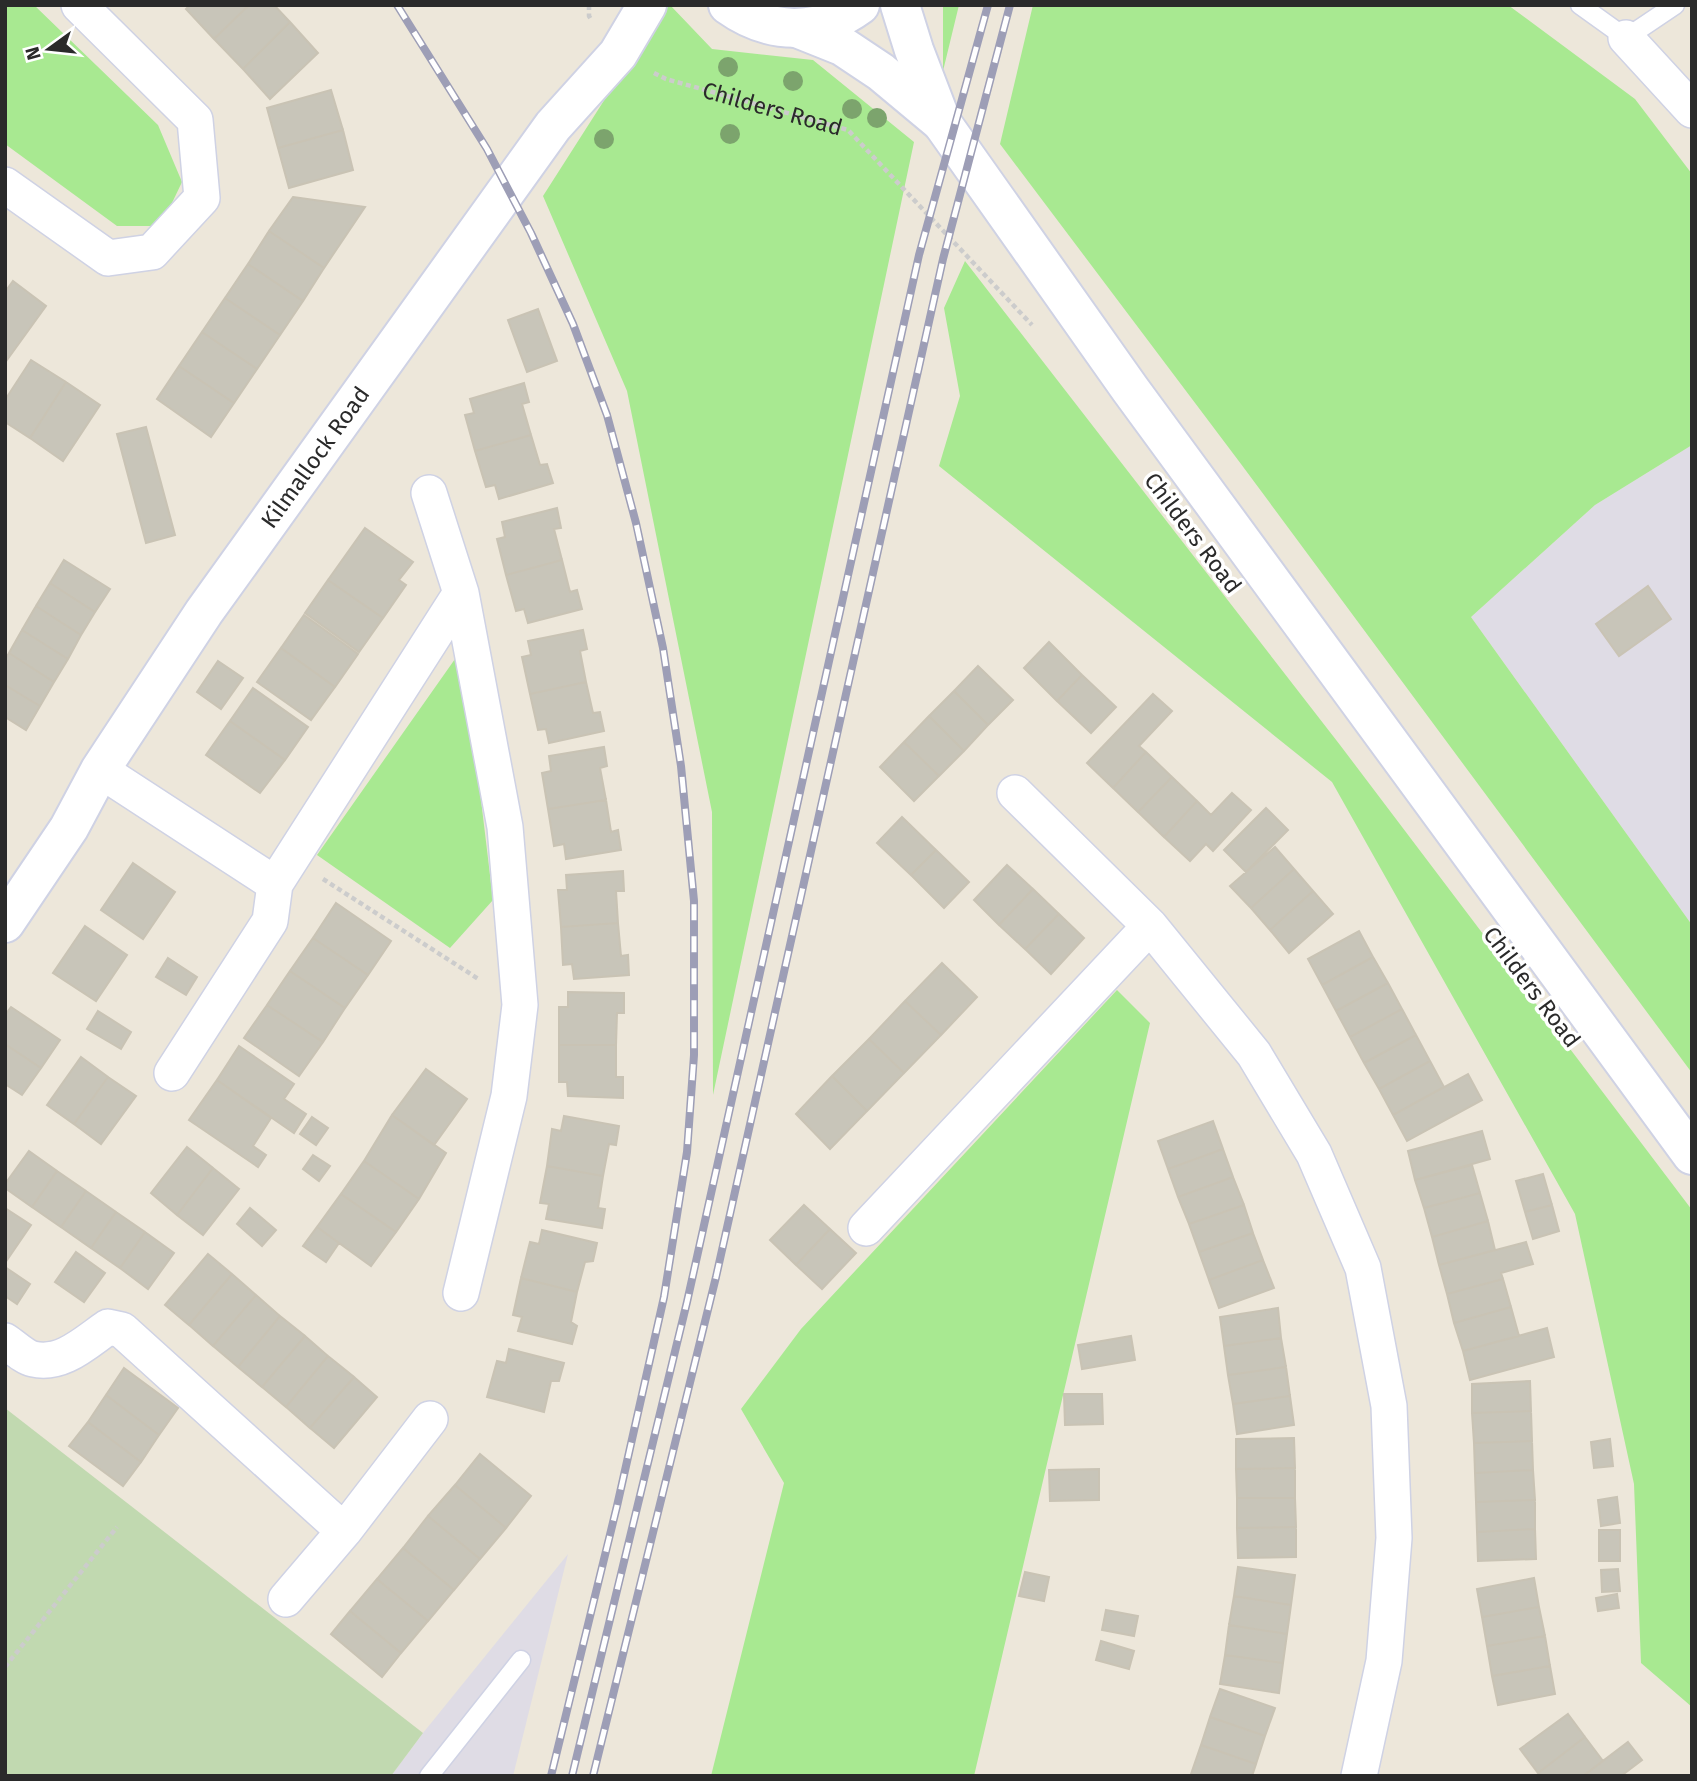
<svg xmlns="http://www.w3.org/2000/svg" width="1697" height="1781" font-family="'Fira Sans',sans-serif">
	<rect width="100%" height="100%" fill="#ede7da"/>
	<!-- industrial -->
	<path fill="#dfdce5" d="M1692 445V925L1471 617 1595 505Z
		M568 1554 513 1776H391L423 1733Z"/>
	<!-- green -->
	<path fill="#a8e991" d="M5 5H34L158 125 182 182 161 226H117L5 144Z
		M665 5H670L712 49 813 60 914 142 713 1095 712 812 627 391 543 196Z
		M943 5H959L943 71Z
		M1033 5H1508L1635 99 1692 174V445L1595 505 1471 617 1692 925V1073L1241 464 1000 144Z
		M965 261 1340 745 1692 1210V1707L1641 1663 1634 1484 1575 1214 1332 782 939 466 960 396 944 308Z
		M455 659 472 725 493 900 450 948 317 855Z
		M1117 990 1150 1023 974 1776H711L784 1483 741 1409 801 1329Z"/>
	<!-- cemetery -->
	<path fill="#c1d9b0" d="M5 1408 423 1733 391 1776H5Z"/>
	<!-- building -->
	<path fill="#c8c5b9" stroke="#c9c3b4" stroke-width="2" d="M190 5H249L214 39 186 9Z
		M249 5H274L290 22 243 69 214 39Z
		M290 22 318 53 270 99 243 69Z
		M331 90 343 130 278 148 267 108Z
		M343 130 353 170 289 188 278 148Z
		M293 197 365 207 324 268 269 231Z
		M269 231 324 268 303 301 248 264Z
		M248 264 303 301 280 335 225 298Z
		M13 281 46 306 7 360 5 358V292Z
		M225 298 280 335 257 369 202 332Z
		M538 309 557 361 527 372 508 320Z
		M202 332 257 369 234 403 179 366Z
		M31 360 66 382 30 438 5 422V400Z
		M179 366 234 403 211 437 157 399Z
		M66 382 100 405 63 461 30 438Z
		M524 383 529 402 522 404 531 435 475 451 465 415 474 413 470 399Z
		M146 427 175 535 146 543 117 434Z
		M531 435 540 465 547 464 553 483 499 499 495 485 486 487 475 451Z
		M557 508 561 528 554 529 562 560 506 575 497 539 505 537 502 522Z
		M365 528 413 562 399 580 406 585 383 618 328 580Z
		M64 560 110 589 95 612 50 583Z
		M562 560 570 592 577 590 582 609 528 623 524 609 516 611 506 575Z
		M328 580 383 618 359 652 305 613Z
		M50 583 95 612 81 635 36 606Z
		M1648 586 1671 619 1619 656 1596 624Z
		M36 606 81 635 68 659 22 630Z
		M304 615 358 654 335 687 281 648Z
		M22 630 68 659 54 682 9 653Z
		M583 630 587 649 580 651 586 682 530 694 522 657 531 655 528 641Z
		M1049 642 1082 675 1057 701 1024 668Z
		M281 648 335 687 311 720 257 682Z
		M9 653 54 682 40 706 5 685V659Z
		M218 661 243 678 221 709 197 692Z
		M978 666 1013 700 988 725 954 691Z
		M1082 675 1116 707 1091 733 1057 701Z
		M586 682 593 713 600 712 604 731 549 743 546 729 538 730 530 694Z
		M5 685 40 706 26 730 5 717Z
		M253 688 308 727 285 760 230 721Z
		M954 691 988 725 964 751 929 716Z
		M1153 694 1172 711 1139 746 1146 752 1113 788 1087 763Z
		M929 716 964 751 939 776 904 742Z
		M230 721 285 760 260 793 206 755Z
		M904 742 939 776 914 801 880 767Z
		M604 747 607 766 600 768 606 800 548 809 542 773 551 771 549 756Z
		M1146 752 1172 777 1138 812 1113 788Z
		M1172 777 1197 801 1164 837 1138 812Z
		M1232 793 1251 810 1213 851 1206 844 1190 861 1164 837 1197 801 1211 815Z
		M606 800 611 832 618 830 621 850 566 859 564 844 554 846 548 809Z
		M1266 808 1288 830 1246 872 1224 850Z
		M902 817 936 850 911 875 877 843Z
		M1275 847 1294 869 1251 908 1230 886Z
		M936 850 969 882 944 908 911 875Z
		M133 863 175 892 143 939 101 910Z
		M1007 865 1033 889 999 925 974 900Z
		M1294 869 1313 891 1270 930 1251 908Z
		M623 871 624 891H616L618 923 561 927 558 890H567L566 875Z
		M1033 889 1059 914 1025 949 999 925Z
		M1313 891 1333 914 1289 953 1270 930Z
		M336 903 391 941 368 975 313 938Z
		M1059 914 1084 938 1051 974 1025 949Z
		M618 923 621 956 628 955 629 975 574 979 572 964 563 965 561 927Z
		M85 926 127 955 96 1001 53 973Z
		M1359 931 1373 957 1322 985 1308 959Z
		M313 938 368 975 345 1008 290 971Z
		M1373 957 1388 983 1336 1011 1322 985Z
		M168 958 197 977 186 995 156 977Z
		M942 963 977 997 941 1035 905 1001Z
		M290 971 345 1008 323 1042 267 1005Z
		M1388 983 1402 1009 1350 1037 1336 1011Z
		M568 992 624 993V1013H617L616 1045H559V1007H568Z
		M905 1001 941 1035 904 1073 869 1039Z
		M267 1005 323 1042 299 1076 244 1038Z
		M11 1007 60 1040 41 1068 5 1044V1015Z
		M1402 1009 1416 1035 1364 1063 1350 1037Z
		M98 1011 131 1032 121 1049 87 1029Z
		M1416 1035 1430 1061 1379 1089 1364 1063Z
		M869 1039 904 1073 867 1111 832 1076Z
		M5 1044 41 1068 22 1095 5 1084Z
		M559 1045H616V1077H623V1098L568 1096 567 1082H559Z
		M239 1046 294 1084 284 1099 306 1114 294 1133 217 1080Z
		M81 1057 108 1077 74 1124 47 1105Z
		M1430 1061 1444 1087 1393 1115 1379 1089Z
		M426 1069 467 1099 434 1145 392 1115Z
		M1468 1074 1482 1100 1407 1141 1393 1115Z
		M832 1076 867 1111 830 1149 796 1114Z
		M108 1077 136 1096 101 1144 74 1124Z
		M217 1080 271 1118 253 1146 266 1155 258 1167 189 1120Z
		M392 1115 446 1153 419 1199 364 1161Z
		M564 1116 619 1126 616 1145 609 1144 603 1176 547 1166 552 1129 561 1131Z
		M312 1117 328 1128 316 1145 300 1134Z
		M1213 1121 1223 1149 1168 1169 1158 1141Z
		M1482 1131 1490 1159 1415 1180 1408 1151Z
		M187 1147 213 1168 177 1215 151 1193Z
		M1223 1149 1233 1177 1178 1197 1168 1169Z
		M29 1151 57 1171 32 1207 5 1188V1184Z
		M313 1155 330 1166 319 1181 303 1169Z
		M364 1161 419 1199 396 1232 341 1194Z
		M1472 1165 1480 1193 1424 1208 1415 1180Z
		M547 1166 603 1176 598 1208 605 1209 602 1228 546 1219 549 1204 540 1203Z
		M213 1168 239 1189 203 1235 177 1215Z
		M57 1171 86 1191 61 1227 32 1207Z
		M1543 1174 1552 1205 1525 1212 1516 1181Z
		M1233 1177 1244 1205 1189 1224 1178 1197Z
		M86 1191 116 1212 91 1248 61 1227Z
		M1480 1193 1488 1221 1432 1237 1424 1208Z
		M341 1194 396 1232 371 1266 317 1227Z
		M804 1205 830 1229 796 1265 770 1240Z
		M1244 1205 1253 1233 1199 1252 1189 1224Z
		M1552 1205 1559 1231 1533 1239 1525 1212Z
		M5 1208 31 1225 5 1263Z
		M250 1208 276 1230 262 1246 237 1224Z
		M116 1212 145 1232 120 1268 91 1248Z
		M1488 1221 1495 1250 1439 1265 1432 1237Z
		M317 1227 339 1243 326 1262 303 1246Z
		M830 1229 856 1253 822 1289 796 1265Z
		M542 1230 597 1243 593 1261 585 1262 577 1292 521 1278 530 1242 539 1244Z
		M145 1232 174 1253 148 1289 120 1268Z
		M1253 1233 1263 1260 1209 1280 1199 1252Z
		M1526 1242 1533 1264 1501 1273 1503 1279 1447 1294 1439 1265Z
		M76 1252 105 1273 84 1302 55 1282Z
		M208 1254 232 1274 189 1325 165 1305Z
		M1263 1260 1274 1288 1219 1308 1209 1280Z
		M5 1267 30 1284 17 1304 5 1296Z
		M232 1274 256 1295 213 1346 189 1325Z
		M521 1278 577 1292 571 1322 577 1326 572 1344 518 1331 522 1317 513 1315Z
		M1503 1279 1511 1307 1454 1323 1447 1294Z
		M256 1295 280 1316 238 1367 213 1346Z
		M1511 1307 1519 1336 1463 1351 1454 1323Z
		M1278 1308 1281 1338 1224 1346 1220 1317Z
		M280 1316 305 1336 262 1387 238 1367Z
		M1547 1328 1554 1357 1470 1380 1463 1351Z
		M305 1336 328 1356 286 1407 262 1387Z
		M1131 1336 1135 1360 1082 1369 1078 1345Z
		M1281 1338 1286 1367 1228 1375 1224 1346Z
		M509 1349 564 1363 559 1381H551L544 1412 487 1397 497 1361 506 1363Z
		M328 1356 354 1377 310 1428 286 1407Z
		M1286 1367 1290 1396 1233 1404 1228 1375Z
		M124 1368 178 1408 159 1435 106 1395Z
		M354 1377 377 1397 334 1448 310 1428Z
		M1530 1381 1531 1411 1472 1413V1384Z
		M1064 1394H1102L1103 1424 1065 1425Z
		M106 1395 159 1435 141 1462 88 1422Z
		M1290 1396 1294 1425 1237 1434 1233 1404Z
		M1531 1411 1532 1441 1474 1443 1472 1413Z
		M88 1422 141 1462 123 1486 69 1446Z
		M1294 1438 1295 1468 1236 1469V1439Z
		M1610 1439 1613 1466 1594 1468 1591 1442Z
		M1532 1441 1533 1470 1475 1473 1474 1443Z
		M480 1454 531 1496 506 1528 455 1485Z
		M1295 1468V1498H1237L1236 1469Z
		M1099 1469V1500L1050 1501 1049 1470Z
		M1533 1470 1535 1500 1476 1502 1475 1473Z
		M455 1485 506 1528 480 1559 428 1516Z
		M1617 1497 1620 1523 1601 1526 1598 1500Z
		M1237 1498H1295L1296 1527 1237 1528Z
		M1535 1500V1529L1477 1532 1476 1502Z
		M428 1516 480 1559 454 1590 403 1548Z
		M1296 1527V1557L1238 1558 1237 1528Z
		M1535 1529 1536 1559 1478 1561 1477 1532Z
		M1599 1530H1620V1561H1599Z
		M403 1548 454 1590 428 1621 377 1579Z
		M1238 1567 1295 1575 1291 1605 1234 1596Z
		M1618 1569 1620 1591 1602 1592 1601 1570Z
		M1025 1572 1049 1577 1044 1601 1019 1596Z
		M1534 1578 1539 1607 1482 1617 1477 1589Z
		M377 1579 428 1621 401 1653 350 1611Z
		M1617 1594 1619 1608 1598 1611 1596 1598Z
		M1234 1596 1291 1605 1287 1634 1229 1625Z
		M1539 1607 1545 1636 1487 1646 1482 1617Z
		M1106 1610 1138 1616 1134 1636 1102 1630Z
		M350 1611 401 1653 382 1677 331 1634Z
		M1229 1625 1287 1634 1283 1663 1225 1655Z
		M1545 1636 1550 1666 1492 1676 1487 1646Z
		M1101 1641 1134 1651 1129 1669 1096 1660Z
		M1225 1655 1283 1663 1279 1693 1220 1684Z
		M1550 1666 1555 1694 1498 1705 1492 1676Z
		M1220 1689 1275 1708 1265 1736 1210 1717Z
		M1568 1714 1585 1737 1538 1773 1520 1749Z
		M1210 1717 1265 1736 1256 1764 1201 1745Z
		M1585 1737 1603 1761 1583 1776H1541L1538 1773Z
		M1628 1742 1642 1760 1621 1776H1583Z
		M1201 1745 1256 1764 1252 1776H1197L1191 1774Z"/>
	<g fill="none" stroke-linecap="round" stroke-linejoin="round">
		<!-- lane casing -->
		<g stroke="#cfd2e4" stroke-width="21">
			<path id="lane" d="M1580 5 1626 38 1675 5
				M429 1776 521 1660"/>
		</g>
		<!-- street casing -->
		<g stroke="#cfd2e4" stroke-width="38">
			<path id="street" d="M1626 38 1692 110
				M5 185 108 258 152 252 202 198 195 120 79 5
				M100 770 275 884
				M1015 793 1150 926
				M172 1073 270 921 275 884 461 593 429 493
				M866 1228 1150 926 1254 1054 1314 1154 1363 1268 1389 1406 1394 1538 1384 1661 1359 1776
				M461 1293 509 1096 520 1005 505 827 461 593
				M5 1341C14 1347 24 1357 33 1359 62 1366 86 1342 108 1327L122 1330 344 1531
				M286 1599 344 1531 430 1419"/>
		</g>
		<!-- secondary casing -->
		<g stroke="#cfd2e4" stroke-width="42">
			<g id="secondary">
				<path d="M728 5C770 35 818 36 860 5"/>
				<path d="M900 5 914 50 942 123 1130 389 1692 1155"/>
				<path d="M797 28 842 46 881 72 941 122"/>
				<path id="s2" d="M5 923 69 828 100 770 204 612 553 126 618 54 647 5"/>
			</g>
		</g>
		<!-- path -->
		<g stroke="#ccc" stroke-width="4.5" stroke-dasharray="5 3.5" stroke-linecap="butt">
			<path d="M589 5V16L592 21"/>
			<path id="s1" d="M654 73 666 79 848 130 1032 325"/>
			<path d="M323 879 480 980"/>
			<path d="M5 1667 117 1527"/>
		</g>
		<!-- lane -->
		<use href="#lane" stroke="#fff" stroke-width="18"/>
		<!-- street -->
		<use href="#street" stroke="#fff" stroke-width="35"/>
		<!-- secondary -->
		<use href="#secondary" stroke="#fff" stroke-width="38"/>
		<!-- rail casing -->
		<g stroke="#9d9eb6" stroke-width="8">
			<path id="rail" d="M397 5 487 149 531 233 573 324 607 415 636 523 663 648 681 766 694 901V1055L687 1152 664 1297 617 1506 551 1776
				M572 1776 687 1302 919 255 988 5
				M593 1776 716 1277 943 259 1010 5"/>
		</g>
		<!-- rail -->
		<use href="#rail" stroke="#fff" stroke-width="5" stroke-dasharray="16" stroke-linecap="butt"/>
	</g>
	<!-- trees -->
	<g fill="#7ca46d">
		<circle cx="728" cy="67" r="10"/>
		<circle cx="793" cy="81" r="10"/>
		<circle cx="852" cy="109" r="10"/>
		<circle cx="877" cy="118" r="10"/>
		<circle cx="730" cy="134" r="10"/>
		<circle cx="604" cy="139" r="10"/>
	</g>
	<g text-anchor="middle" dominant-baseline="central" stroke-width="7" stroke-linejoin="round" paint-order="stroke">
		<!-- street labels -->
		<g font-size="23" fill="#2a2a2a" stroke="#fff">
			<text stroke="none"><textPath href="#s1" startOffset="124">Childers Road</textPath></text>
			<text stroke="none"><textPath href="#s2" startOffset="560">Kilmallock Road</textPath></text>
			<text transform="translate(1193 533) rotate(53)">Childers Road</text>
			<text transform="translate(1532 987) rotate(53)">Childers Road</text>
		</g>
	</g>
	<!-- border -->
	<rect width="1697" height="1781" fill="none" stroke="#2a2a2a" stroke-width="14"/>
	<!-- north arrow -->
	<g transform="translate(49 49) rotate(255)" stroke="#ffffff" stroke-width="5" paint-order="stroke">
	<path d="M0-5L12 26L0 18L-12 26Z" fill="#2a2a2a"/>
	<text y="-10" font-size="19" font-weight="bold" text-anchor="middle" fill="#2a2a2a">N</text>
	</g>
</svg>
